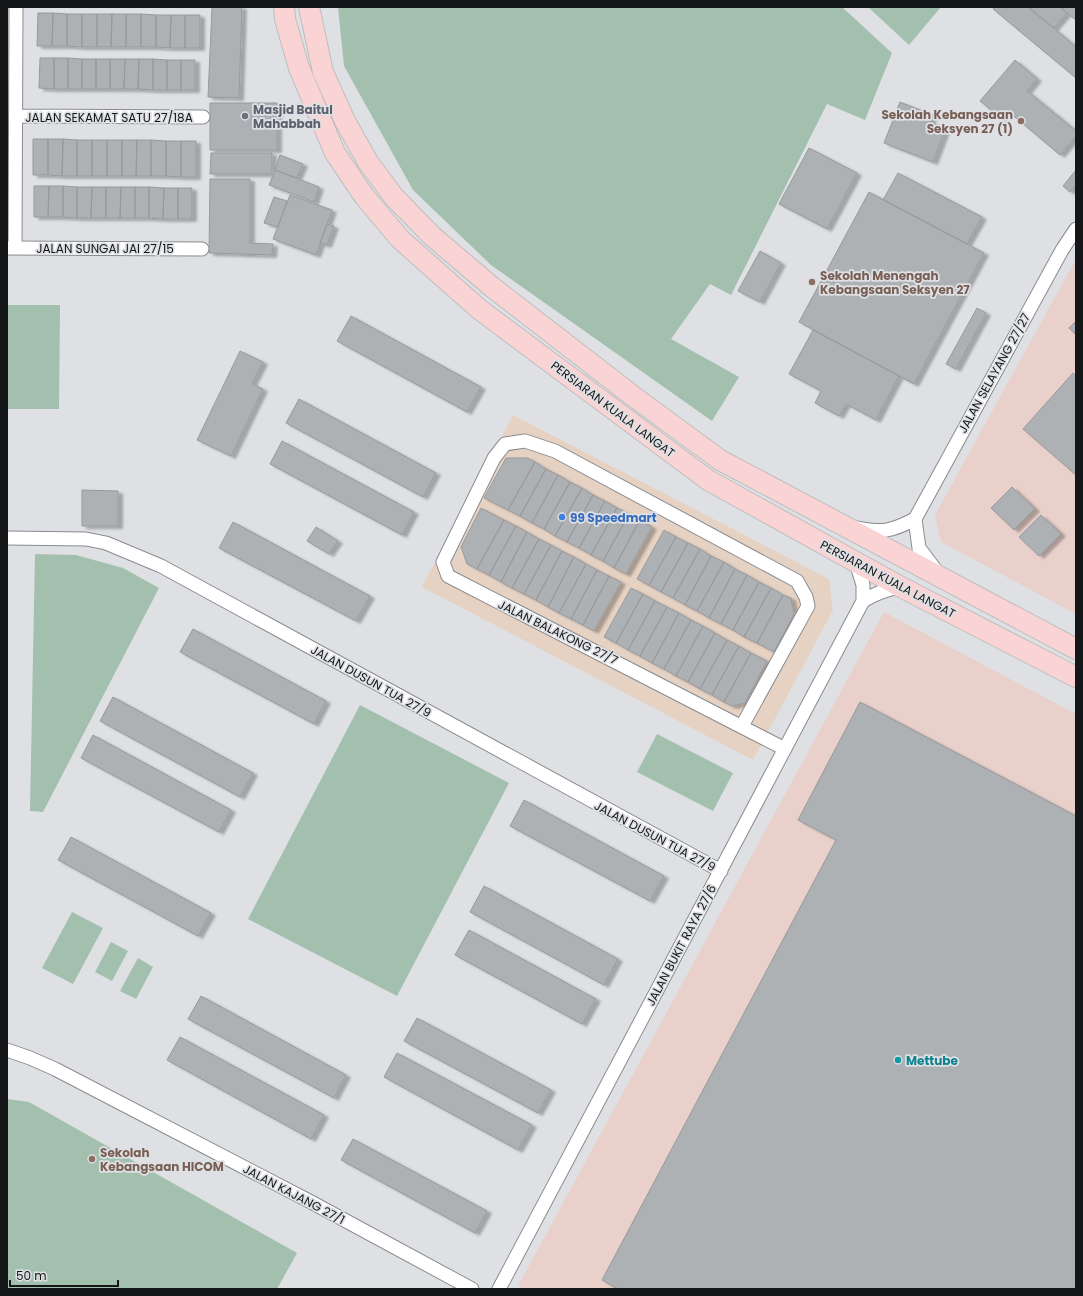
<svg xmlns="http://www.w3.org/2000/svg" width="1083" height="1296" font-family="Poppins,sans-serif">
	<defs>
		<filter id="shadow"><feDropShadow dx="4.5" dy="2.5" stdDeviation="1" flood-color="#0004"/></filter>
	</defs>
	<rect width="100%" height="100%" fill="#dee0e4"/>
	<!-- commercial -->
	<path fill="#e6d2c3" d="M513 415 829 579 833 610 753 760 422 587Z"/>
	<!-- industrial -->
	<path fill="#e9d0ca" d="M1076 259V614L941 542 935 515Z
		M884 612 1076 714V1289H525L518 1286Z"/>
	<!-- green -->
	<path fill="#a3c0ae" d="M338 7H842L892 53 865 120 827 104 731 295 710 284 671 339 739 377 712 421 491 265 413 190 344 66Z
		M868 7H941L909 45Z
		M7 305H60L59 409H7Z
		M35 554 76 555 123 568 159 588 43 812 30 811Z
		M360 705 509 783 397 996 248 919Z
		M657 734 733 773 713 811 637 772Z
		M72 912 103 928 73 984 42 968Z
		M111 942 128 951 112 981 95 972Z
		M138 958 153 967 136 999 120 991Z
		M7 1099 29 1102 297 1253 277 1289H7Z"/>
	<!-- building -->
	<path fill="#aeb1b4" stroke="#97999c" filter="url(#shadow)" d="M212 7H242L239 98 208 97Z
		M995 7H1028L1076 47V78L993 9Z
		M1028 7H1060L1067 13 1054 28Z
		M1060 7H1076V20L1067 13Z
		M38 13H53L52 46H37Z
		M53 13 67 14V46H52Z
		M67 14H82V47L67 46Z
		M82 14H97V47H82Z
		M97 14H112L111 47H97Z
		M112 14H126V47H111Z
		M126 14H141V47H126Z
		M141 14 156 15V47H141Z
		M156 15H171L170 48 156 47Z
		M171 15H185V48H170Z
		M185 15H200V48H185Z
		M40 58H54V89L39 88Z
		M54 58H68V89H54Z
		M68 58 82 59V89H68Z
		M82 59H96V89H82Z
		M96 59H110V89H96Z
		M110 59H125L124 89H110Z
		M125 59H139L138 89H124Z
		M139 59H153V90L138 89Z
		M153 59 167 60V90H153Z
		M167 60H181V90H167Z
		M181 60H195V90H181Z
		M1015 60 1037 79 1027 91 1076 131V136L1060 155 1009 112 1003 120 980 101Z
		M900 102 933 115 930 122 946 128 933 162 884 143Z
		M210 103H277V150H210Z
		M33 139H48V175H33Z
		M48 139H63L62 176 48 175Z
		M63 139 77 140V176H62Z
		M77 140H92V176H77Z
		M92 140H107V176H92Z
		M107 140H122V176H107Z
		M122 140H137L136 176H122Z
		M137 140H151V176H136Z
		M151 140 166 141V176H151Z
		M166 141H181V177L166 176Z
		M181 141H196V177H181Z
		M809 148 857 173 827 229 779 204Z
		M211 153H272V174H210Z
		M280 155 303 164 297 178 275 170Z
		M275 170 319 187 314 202 269 185Z
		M1076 170V184L1070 192 1063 186Z
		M898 173 982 217 967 244 883 200Z
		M210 179H250V243L273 244 272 255 209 253Z
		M34 186H49L48 217H34Z
		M49 186H63V217H48Z
		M63 186 77 187V218L63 217Z
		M77 187H92L91 218H77Z
		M92 187H106V218H91Z
		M106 187H121L120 218H106Z
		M121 187H135V218H120Z
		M135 187H149V218H135Z
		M149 187 164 188 163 219 149 218Z
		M164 188H178V219H163Z
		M178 188H192V219H178Z
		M869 192 984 253 914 384 799 322Z
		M290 195 332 210 316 255 273 239Z
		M274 197 287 201 278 227 264 223Z
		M327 224 334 226 327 245 320 243Z
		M760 251 781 263 760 302 738 291Z
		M977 308 986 313 956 369 946 364Z
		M351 316 481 387 467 412 337 341Z
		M1076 321V335L1069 328Z
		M813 330 899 376 876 420 846 404 839 416 815 403 821 391 789 374Z
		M240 351 263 362 252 384 263 389 231 456 197 440Z
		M1073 373 1076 376V475L1023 429Z
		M299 399 436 473 423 497 286 423Z
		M282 441 414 512 402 535 270 464Z
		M506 458H528L535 462 508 510 484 498Z
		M535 462 546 469 520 516 508 510Z
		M546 469 558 475 532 523 520 516Z
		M558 475 570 482 544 529 532 523Z
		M570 482 582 488 555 536 544 529Z
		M1012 487 1035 509 1014 530 991 508Z
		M582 488 593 495 567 542 555 536Z
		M82 490 118 491V526H82Z
		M593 495 605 501 579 548 567 542Z
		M605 501 617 508 591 555 579 548Z
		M481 508 504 520 477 569 467 564 461 547Z
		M617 508 629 514 603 561 591 555Z
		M629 514 640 520 614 568 603 561Z
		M1041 515 1061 534 1039 556 1019 537Z
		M504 520 516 526 489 575 477 569Z
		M640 520 652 527 626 574 614 568Z
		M233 522 370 596 356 621 219 548Z
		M516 526 527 532 501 582 489 575Z
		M316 527 338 541 329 554 307 541Z
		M664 530 676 537 649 585 637 579Z
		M527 532 539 539 512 588 501 582Z
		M676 537 688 543 661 592 649 585Z
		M539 539 551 545 524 594 512 588Z
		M688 543 700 549 673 598 661 592Z
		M551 545 562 551 536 600 524 594Z
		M700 549 711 556 685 605 673 598Z
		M562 551 574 557 548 607 536 600Z
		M711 556 724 562 697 611 685 605Z
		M574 557 586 564 559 613 548 607Z
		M724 562 735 569 709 618 697 611Z
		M586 564 597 570 571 619 559 613Z
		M735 569 747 575 721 624 709 618Z
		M597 570 609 576 583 625 571 619Z
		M747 575 759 582 733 630 721 624Z
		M609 576 621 582 594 631 583 625Z
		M759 582 771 588 744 637 733 630Z
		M631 588 643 594 616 643 604 637Z
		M771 588 783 595 757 643 744 637Z
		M643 594 655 601 628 650 616 643Z
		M783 595 791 598 794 614 774 652 757 643Z
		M655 601 667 607 640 656 628 650Z
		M667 607 679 613 652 663 640 656Z
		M679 613 691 620 664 669 652 663Z
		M691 620 703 626 676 676 664 669Z
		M703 626 715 633 688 682 676 676Z
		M193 629 326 701 314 724 180 652Z
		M715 633 727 640 700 689 688 682Z
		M727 640 739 646 712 695 700 689Z
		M739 646 751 653 724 702 712 695Z
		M751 653 767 661 745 703 732 706 724 702Z
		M113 697 253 773 240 797 100 721Z
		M860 702 1076 816V1289H618L602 1280 836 840 798 820Z
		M93 735 231 810 219 832 81 758Z
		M524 800 664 876 650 901 510 826Z
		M71 837 211 913 198 936 58 860Z
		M484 886 618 959 604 985 470 912Z
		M469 930 596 999 582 1024 455 955Z
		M201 996 346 1075 334 1098 188 1019Z
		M417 1018 551 1090 538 1113 404 1041Z
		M180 1037 324 1115 311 1139 167 1060Z
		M397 1053 532 1125 518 1150 384 1077Z
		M353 1139 487 1211 475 1233 341 1160Z"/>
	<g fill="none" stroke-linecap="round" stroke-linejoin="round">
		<!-- street casing -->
		<g stroke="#898b8f" stroke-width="15">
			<path id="street" d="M16 116 203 117
				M7 248 202 249
				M15 248 16 7
				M915 519 919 548 938 573
				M858 528C883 533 892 531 915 519L1062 250 1076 229
				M7 538 86 539 106 543 161 566 721 871
				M863 601C876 593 886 589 901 587
				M742 726 808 606 806 597 797 581 555 451 525 441 505 444 494 458 443 562 448 576 785 749
				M7 1050 30 1058 55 1069 311 1202 472 1289
				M499 1289 863 601V585L856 562"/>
		</g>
		<!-- primary casing -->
		<g stroke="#bdbebe" stroke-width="22">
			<path id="primary" d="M284 7 285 19 299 68 335 153 364 196 400 239 479 309 708 480 901 587 1076 677
				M309 7 323 72 345 121 368 162 394 197 432 236 492 287 633 396 720 460 1076 649"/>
		</g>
		<!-- street -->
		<use href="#street" stroke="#fff" stroke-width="13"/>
		<!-- primary -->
		<use href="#primary" stroke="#fad4d4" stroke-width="20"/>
	</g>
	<!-- markers -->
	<circle fill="#6b7280" stroke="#dee0e4" stroke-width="1.5" cx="245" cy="116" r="4"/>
	<g fill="#8d6e63" stroke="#dee0e4" stroke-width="1.5">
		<circle cx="1021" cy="121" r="4"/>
		<circle cx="812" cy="282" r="4"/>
		<circle cx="92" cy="1159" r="4"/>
	</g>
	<circle fill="#3f7fe0" stroke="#dee0e4" stroke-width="1.5" cx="562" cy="517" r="4"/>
	<circle fill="#0f9aa8" stroke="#dee0e4" stroke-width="1.5" cx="898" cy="1060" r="4"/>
	<g text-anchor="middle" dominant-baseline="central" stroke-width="3.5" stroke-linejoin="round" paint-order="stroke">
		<!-- worship labels -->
		<g font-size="12" font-weight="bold" fill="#5b616d" stroke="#dee0e4" text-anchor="start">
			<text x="253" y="109">Masjid Baitul<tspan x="253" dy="14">Mahabbah</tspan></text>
		</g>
		<!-- education labels -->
		<g font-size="12" font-weight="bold" fill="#785e54" stroke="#dee0e4" text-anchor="start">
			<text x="1013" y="114" text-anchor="end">Sekolah Kebangsaan<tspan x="1013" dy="14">Seksyen 27 (1)</tspan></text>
			<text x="820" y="275">Sekolah Menengah<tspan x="820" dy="14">Kebangsaan Seksyen 27</tspan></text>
			<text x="100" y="1152">Sekolah<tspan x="100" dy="14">Kebangsaan HICOM</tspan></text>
		</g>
		<!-- street labels -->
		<g font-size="12" fill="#151617" stroke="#dee0e4">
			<text x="109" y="117">JALAN SEKAMAT SATU 27/18A</text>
			<text x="105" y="248">JALAN SUNGAI JAI 27/15</text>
			<text transform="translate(994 373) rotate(-61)">JALAN SELAYANG 27/27</text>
			<text transform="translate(613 409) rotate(37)">PERSIARAN KUALA LANGAT</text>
			<text transform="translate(888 579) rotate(28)">PERSIARAN KUALA LANGAT</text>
			<text transform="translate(558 632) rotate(26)">JALAN BALAKONG 27/7</text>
			<text transform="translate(371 681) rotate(29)">JALAN DUSUN TUA 27/9</text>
			<text transform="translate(655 836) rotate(28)">JALAN DUSUN TUA 27/9</text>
			<text transform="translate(681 945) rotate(-62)">JALAN BUKIT RAYA 27/6</text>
			<text transform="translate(294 1194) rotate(28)">JALAN KAJANG 27/1</text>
		</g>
		<!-- shop labels -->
		<g font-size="12" font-weight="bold" fill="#366cbe" stroke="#dee0e4" text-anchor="start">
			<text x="570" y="517">99 Speedmart</text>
		</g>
		<!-- culture labels -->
		<g font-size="12" font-weight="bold" fill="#0d838f" stroke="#dee0e4" text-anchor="start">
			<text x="906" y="1060">Mettube</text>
		</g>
	</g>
	<!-- border -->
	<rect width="1083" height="1296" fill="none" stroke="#151617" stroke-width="16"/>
	<!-- scale -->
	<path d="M10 1280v6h108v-6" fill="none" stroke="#151617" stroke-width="2"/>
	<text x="16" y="1280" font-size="12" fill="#151617" stroke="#dee0e4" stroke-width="3" paint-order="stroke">50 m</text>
</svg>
